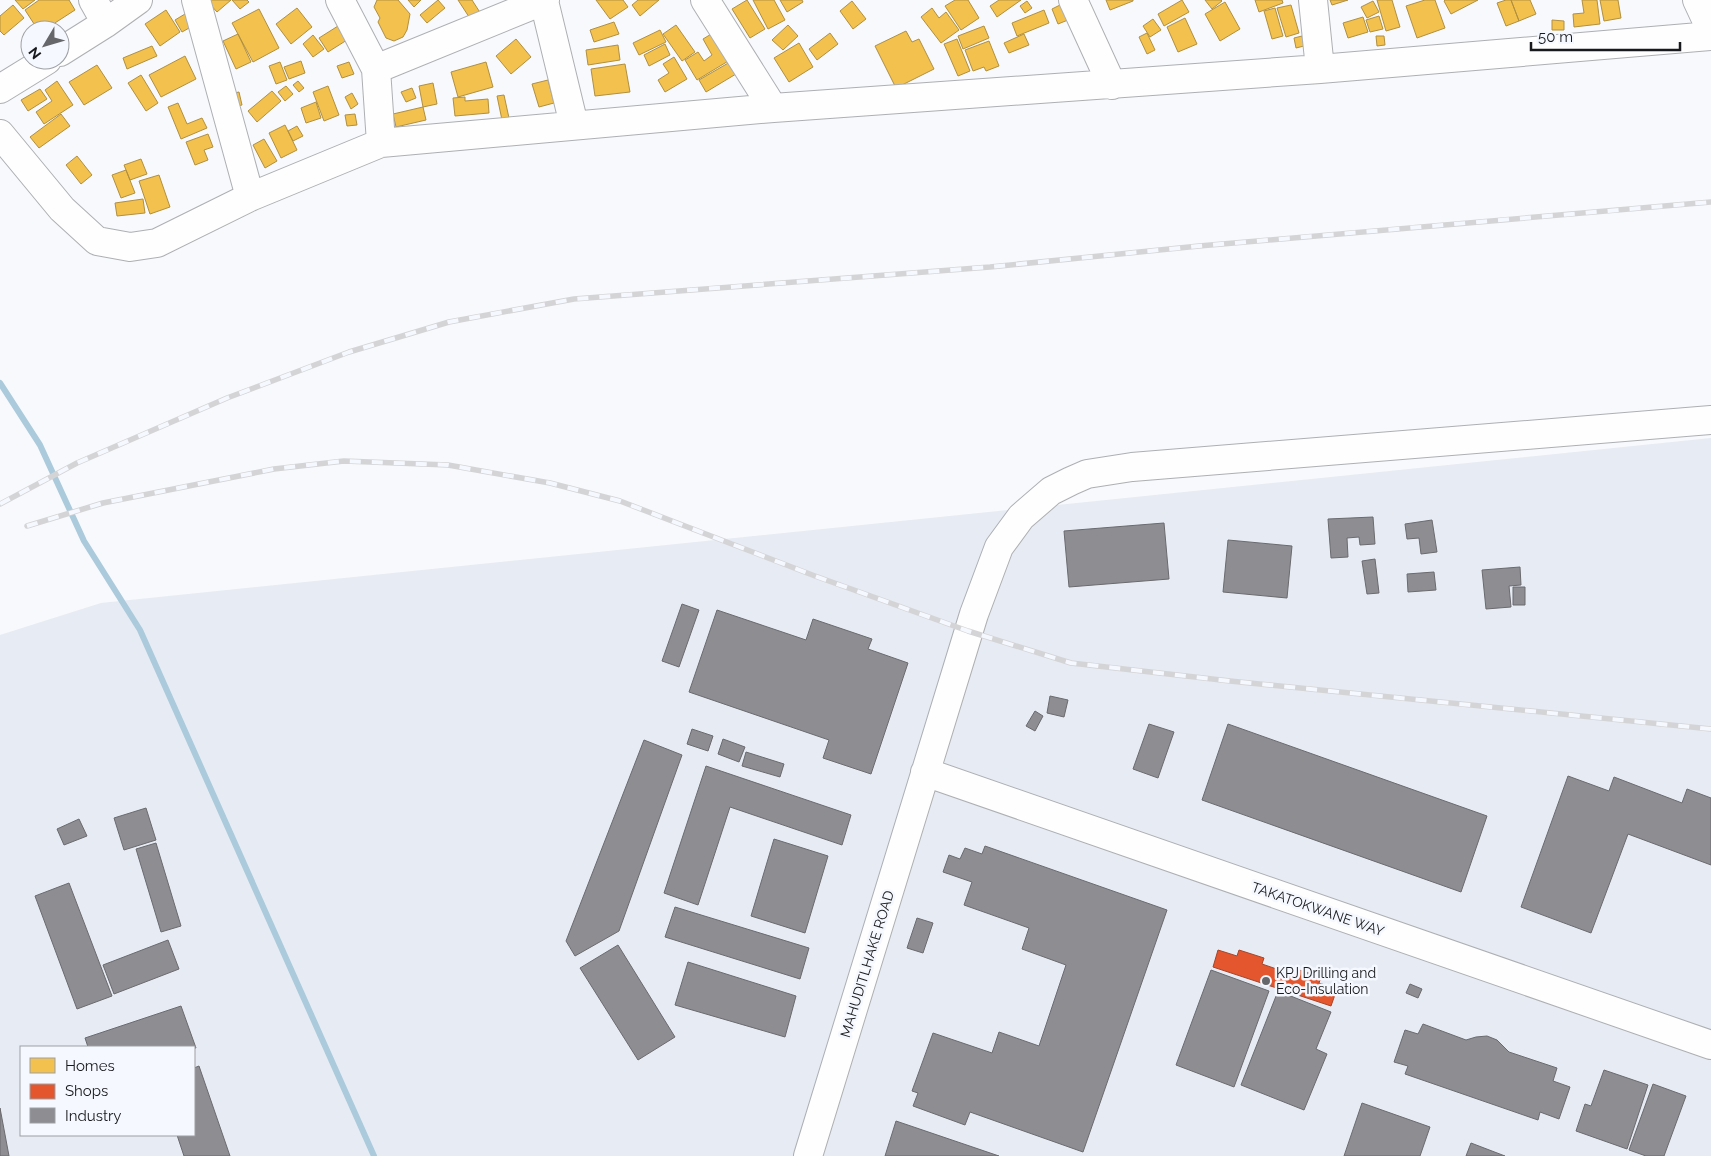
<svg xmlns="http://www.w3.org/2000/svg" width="1711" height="1156" font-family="Raleway,sans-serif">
	<rect width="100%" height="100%" fill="#f7f9fc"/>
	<!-- built -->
	<path fill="#e6ebf4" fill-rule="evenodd" d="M1711 438V1156H0V635L101 603ZM21 1047H194V1135H21Z"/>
	<!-- homes -->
	<path fill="#f2c14e" stroke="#b18f3f" d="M15 0H35L23 9Z
		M39 0H69L75 10 44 30H38L25 10Z
		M210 0H231L217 12 208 2Z
		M232 0H247L249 2 240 9Z
		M377 0H398L410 14 407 30 403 37 394 41 386 38 378 22 380 18 374 7Z
		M408 0H421L414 7Z
		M438 0 445 8 427 23 420 15Z
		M458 0H472L481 14 471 20Z
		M596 0H623L628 7 610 19Z
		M638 0H659L640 16 632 5Z
		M747 0 765 29 750 38 732 9Z
		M753 0H774L785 20 768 29Z
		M780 0H802L803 2 787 12Z
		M955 0H968L979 18 961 30 945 6Z
		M999 0H1021L997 17 990 6Z
		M1106 0H1133V1L1110 10Z
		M1182 0 1189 12 1164 26 1158 14Z
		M1205 0H1221L1222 1 1212 9Z
		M1255 0H1282L1283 3 1259 12Z
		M1330 0H1348L1332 5Z
		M1377 0H1392L1400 27 1386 31Z
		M1425 0H1435L1445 28 1417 38 1406 6Z
		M1445 0H1478L1451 14 1444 1Z
		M1506 0H1511L1519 21 1506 26 1497 3Z
		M1511 0H1530L1536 14 1519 21Z
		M1582 0H1597L1600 24 1574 27 1573 14 1584 13Z
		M1600 0H1618L1621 18 1604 21Z
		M852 1 866 19 853 29 840 11Z
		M1027 1 1032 8 1025 13 1020 6Z
		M1373 1 1379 12 1367 18 1361 7Z
		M1225 2 1240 29 1220 41 1205 14Z
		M1062 4 1068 20 1058 24 1052 9Z
		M13 5 24 18 4 35 0 31V16Z
		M1291 5 1299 33 1286 37 1277 8Z
		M297 8 312 27 291 44 276 24Z
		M932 8 939 18 946 12 959 30 941 43 921 17Z
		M1275 8 1283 36 1272 39 1264 11Z
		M259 9 279 48 253 62 232 23Z
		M166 10 180 32 160 46 145 24Z
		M1044 10 1049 23 1017 36 1012 23Z
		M190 11 198 23 182 32 175 20Z
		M1379 16 1383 29 1370 32 1366 20Z
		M1363 17 1368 32 1348 38 1343 23Z
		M1185 18 1197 44 1178 52 1167 27Z
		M1153 19 1161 30 1150 37 1143 26Z
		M1552 20 1564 21V30H1552Z
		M614 22 619 34 594 42 590 30Z
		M676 25 695 52 682 61 663 34Z
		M788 25 798 36 783 50 772 40Z
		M338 26 347 40 328 52 319 38Z
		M984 26 989 38 963 49 958 36Z
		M660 30 666 42 639 55 633 43Z
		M906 31 912 42 919 39 934 69 896 88 875 46Z
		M713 33 730 60 697 80 685 60 698 52 704 61 712 55 703 39Z
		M830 33 838 44 817 60 809 49Z
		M1147 33 1155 50 1147 54 1139 37Z
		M238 34 251 62 236 69 223 41Z
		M1024 34 1029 45 1009 53 1004 43Z
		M313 35 324 49 313 57 303 44Z
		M1302 36 1304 46 1296 48 1294 38Z
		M1376 36H1384L1385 45 1377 46Z
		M516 39 531 57 511 74 496 56Z
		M957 39 970 71 958 76 944 44Z
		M989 41 999 66 986 71 984 67 973 71 965 50Z
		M799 43 813 67 789 82 774 58Z
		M665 44 670 55 649 66 644 55Z
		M618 45 620 60 588 65 586 50Z
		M152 46 157 56 127 69 123 58Z
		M185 56 196 79 161 97 149 75Z
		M674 57 687 79 665 92 658 80 669 73 663 64Z
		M301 61 305 73 289 79 284 67Z
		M280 62 287 80 276 84 269 66Z
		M349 62 354 74 342 78 337 66Z
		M486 62 493 87 458 97 451 72Z
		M730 62 736 74 706 92 699 80Z
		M625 64 630 92 595 96 591 69Z
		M97 65 112 88 84 105 69 82Z
		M141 75 158 103 146 111 128 83Z
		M548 80 554 103 539 107 532 84Z
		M57 81 73 105 44 124 36 112 52 101 45 90Z
		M298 81 304 88 299 92 293 85Z
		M433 83 437 104 423 107 419 86Z
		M286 86 293 94 285 101 278 92Z
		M328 86 339 115 324 121 313 92Z
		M412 88 416 98 406 102 401 92Z
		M40 89 47 99 28 111 21 100Z
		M272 91 281 101 257 122 248 111Z
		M239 92 242 105 233 107 230 94Z
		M352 93 358 104 351 109 345 97Z
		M504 95 509 118 502 120 497 96Z
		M465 97V101L488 99 489 113 455 116 453 98Z
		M316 102 321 118 306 123 301 108Z
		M178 103 187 124 202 118 207 128 181 139 168 107Z
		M423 107 426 120 396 127 393 114Z
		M61 114 70 126 39 148 30 137Z
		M355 114 357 125 347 126 345 115Z
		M285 125 297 150 281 158 269 133Z
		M297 126 303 136 293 141 288 131Z
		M208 134 213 147 204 150 208 160 195 165 186 142Z
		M264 139 277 161 265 168 253 145Z
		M77 156 92 175 81 184 66 165Z
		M141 159 147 174 130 180 124 165Z
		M126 170 135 193 121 198 112 175Z
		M159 175 170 207 150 214 139 181Z
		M143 199 145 213 117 216 115 203Z"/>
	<!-- shops -->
	<path fill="#e4572e" stroke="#a74429" d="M1218 950 1237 956 1239 950 1264 958 1262 964 1291 974 1293 968 1321 977 1319 983 1337 989 1331 1006 1213 967Z"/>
	<!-- industry -->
	<path fill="#8d8d92" stroke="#6a6a6f" d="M1373 517 1375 544 1360 545 1359 537 1347 538 1348 557 1331 558 1328 519Z
		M1432 520 1437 552 1421 554 1419 538 1407 539 1405 524Z
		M1164 523 1169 579 1069 587 1064 531Z
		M1228 540 1292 546 1287 598 1223 592Z
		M1375 559 1379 593 1367 594 1362 561Z
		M1520 567 1521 585 1509 586 1511 607 1486 609 1482 570Z
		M1434 572 1436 590 1408 592 1407 574Z
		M1513 587H1525V605H1513Z
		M682 604 699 610 679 667 662 661Z
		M717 610 806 640 813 619 872 639 868 649 908 663 871 774 823 758 829 740 689 692Z
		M1050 696 1068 700 1064 717 1047 713Z
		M1035 711 1043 716 1035 731 1026 726Z
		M1149 724 1174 732 1158 778 1133 769Z
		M1228 724 1487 816 1461 892 1202 800Z
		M692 729 713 736 708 751 687 744Z
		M723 739 745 747 739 762 718 754Z
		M644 740 682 755 619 931 575 956 566 941Z
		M746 752 784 764 780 777 742 766Z
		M706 766 851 815 842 845 730 807 698 905 664 893Z
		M1568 776 1609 791 1614 777 1682 803 1687 789 1711 798V865L1628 834 1591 933 1521 907Z
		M146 808 156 840 124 850 114 818Z
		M79 819 87 836 64 845 57 829Z
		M774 839 828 856 805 933 751 916Z
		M156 843 181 926 161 932 136 849Z
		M985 846 1167 910 1083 1152 970 1112 965 1125 913 1106 918 1093 912 1091 933 1033 992 1053 999 1032 1039 1046 1066 965 1022 949 1029 928 964 905 972 882 943 872 949 855 960 859 965 848 982 854Z
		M69 883 112 996 77 1009 35 896Z
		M675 907 809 948 800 979 665 937Z
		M917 918 933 923 923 953 907 948Z
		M168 940 179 969 114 994 103 965Z
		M618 945 675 1037 638 1060 580 968Z
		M688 962 796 996 785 1037 675 1005Z
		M1211 970 1269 991 1234 1087 1176 1065Z
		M1410 984 1422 989 1418 998 1406 993Z
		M1278 991 1331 1012 1316 1049 1327 1054 1304 1110 1241 1085Z
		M181 1006 196 1048 88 1047 85 1038Z
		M1423 1024 1466 1040 1476 1037 1487 1036 1497 1040 1509 1052 1557 1068 1553 1081 1570 1087 1559 1119 1540 1112 1538 1120 1405 1074 1408 1066 1394 1062 1405 1030 1418 1034Z
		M199 1066 230 1156H184L177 1135H194V1068Z
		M1604 1070 1648 1085 1627 1149 1576 1131 1585 1104 1591 1106Z
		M1653 1084 1686 1096 1664 1156H1646L1629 1150Z
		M1362 1103 1430 1127 1420 1156H1344Z
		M0 1108 9 1156H0Z
		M896 1121 999 1156H885Z
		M1471 1143 1505 1156H1466Z"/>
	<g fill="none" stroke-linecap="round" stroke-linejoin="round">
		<!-- stream -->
		<path stroke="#abcadb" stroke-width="6" d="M0 383 40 445 84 541 140 630 374 1156"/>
		<!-- minor casing -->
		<g stroke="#adafb2" stroke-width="30">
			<path id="minor" d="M93 0 106 23
				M196 0 250 197
				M340 0 376 69
				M705 0 773 108
				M1073 0 1112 85
				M1313 0 1320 69
				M1697 0 1711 30
				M544 1 574 125
				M60 52 106 23 138 0
				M0 89 47 60
				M0 134 62 209 97 241 130 247 157 243 250 197 381 143 773 108 1320 69 1711 36
				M381 143 376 69 545 0
				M925 772 1711 1045
				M808 1156 974 614 999 547 1021 517 1051 491 1071 481 1087 474 1132 467 1711 420"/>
		</g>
		<!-- minor -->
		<use href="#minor" stroke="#fefeff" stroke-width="28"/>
		<!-- rail casing -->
		<g stroke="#d4d4d6" stroke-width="5.5">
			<path id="rail" d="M0 504 77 463 227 398 349 352 449 322 574 299 990 267 1199 246 1711 202
				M27 526 103 503 274 469 344 461 448 465 550 483 620 501 815 576 968 631 1071 663 1230 681 1711 729"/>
		</g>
		<!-- rail -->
		<use href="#rail" stroke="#f5f8fe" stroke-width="4" stroke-dasharray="11" stroke-linecap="butt"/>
	</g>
	<!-- markers -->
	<circle fill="#66676a" stroke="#f5f8fe" stroke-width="2" cx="1266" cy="981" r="5"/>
	<g text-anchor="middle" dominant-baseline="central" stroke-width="5" stroke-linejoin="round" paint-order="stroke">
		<!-- street labels -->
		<g font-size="14" fill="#18191c" stroke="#f5f8fe">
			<text transform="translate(1318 909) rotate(19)">TAKATOKWANE WAY</text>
			<text transform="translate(867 964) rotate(-73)">MAHUDITLHAKE ROAD</text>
		</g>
		<!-- poi labels -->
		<g font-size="14" fill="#18191c" stroke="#f5f8fe" text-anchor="start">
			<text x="1276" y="973">KPJ Drilling and<tspan x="1276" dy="16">Eco-Insulation</tspan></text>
		</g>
	</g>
	<!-- legend -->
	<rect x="20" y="1046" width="175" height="90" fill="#f5f8fe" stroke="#9d9fa4"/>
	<rect x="30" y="1058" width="25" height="15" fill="#f2c14e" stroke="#9d9fa4"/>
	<text x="65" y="1071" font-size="15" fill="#18191c">Homes</text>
	<rect x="30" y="1084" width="25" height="15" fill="#e4572e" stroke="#9d9fa4"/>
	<text x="65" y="1096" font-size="15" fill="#18191c">Shops</text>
	<rect x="30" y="1108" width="25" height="15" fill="#8d8d92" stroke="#9d9fa4"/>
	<text x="65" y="1121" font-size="15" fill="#18191c">Industry</text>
	<!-- north arrow -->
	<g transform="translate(45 45) rotate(232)"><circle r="24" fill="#f5f8fe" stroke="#9d9fa4"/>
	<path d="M0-4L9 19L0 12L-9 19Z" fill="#66676a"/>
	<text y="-8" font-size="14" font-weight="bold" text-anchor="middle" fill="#18191c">N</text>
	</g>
	<!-- scale -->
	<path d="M1531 42v8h149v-8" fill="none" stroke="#18191c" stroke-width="2.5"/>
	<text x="1538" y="42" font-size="15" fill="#18191c" stroke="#f5f8fe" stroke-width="4" paint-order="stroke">50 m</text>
</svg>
